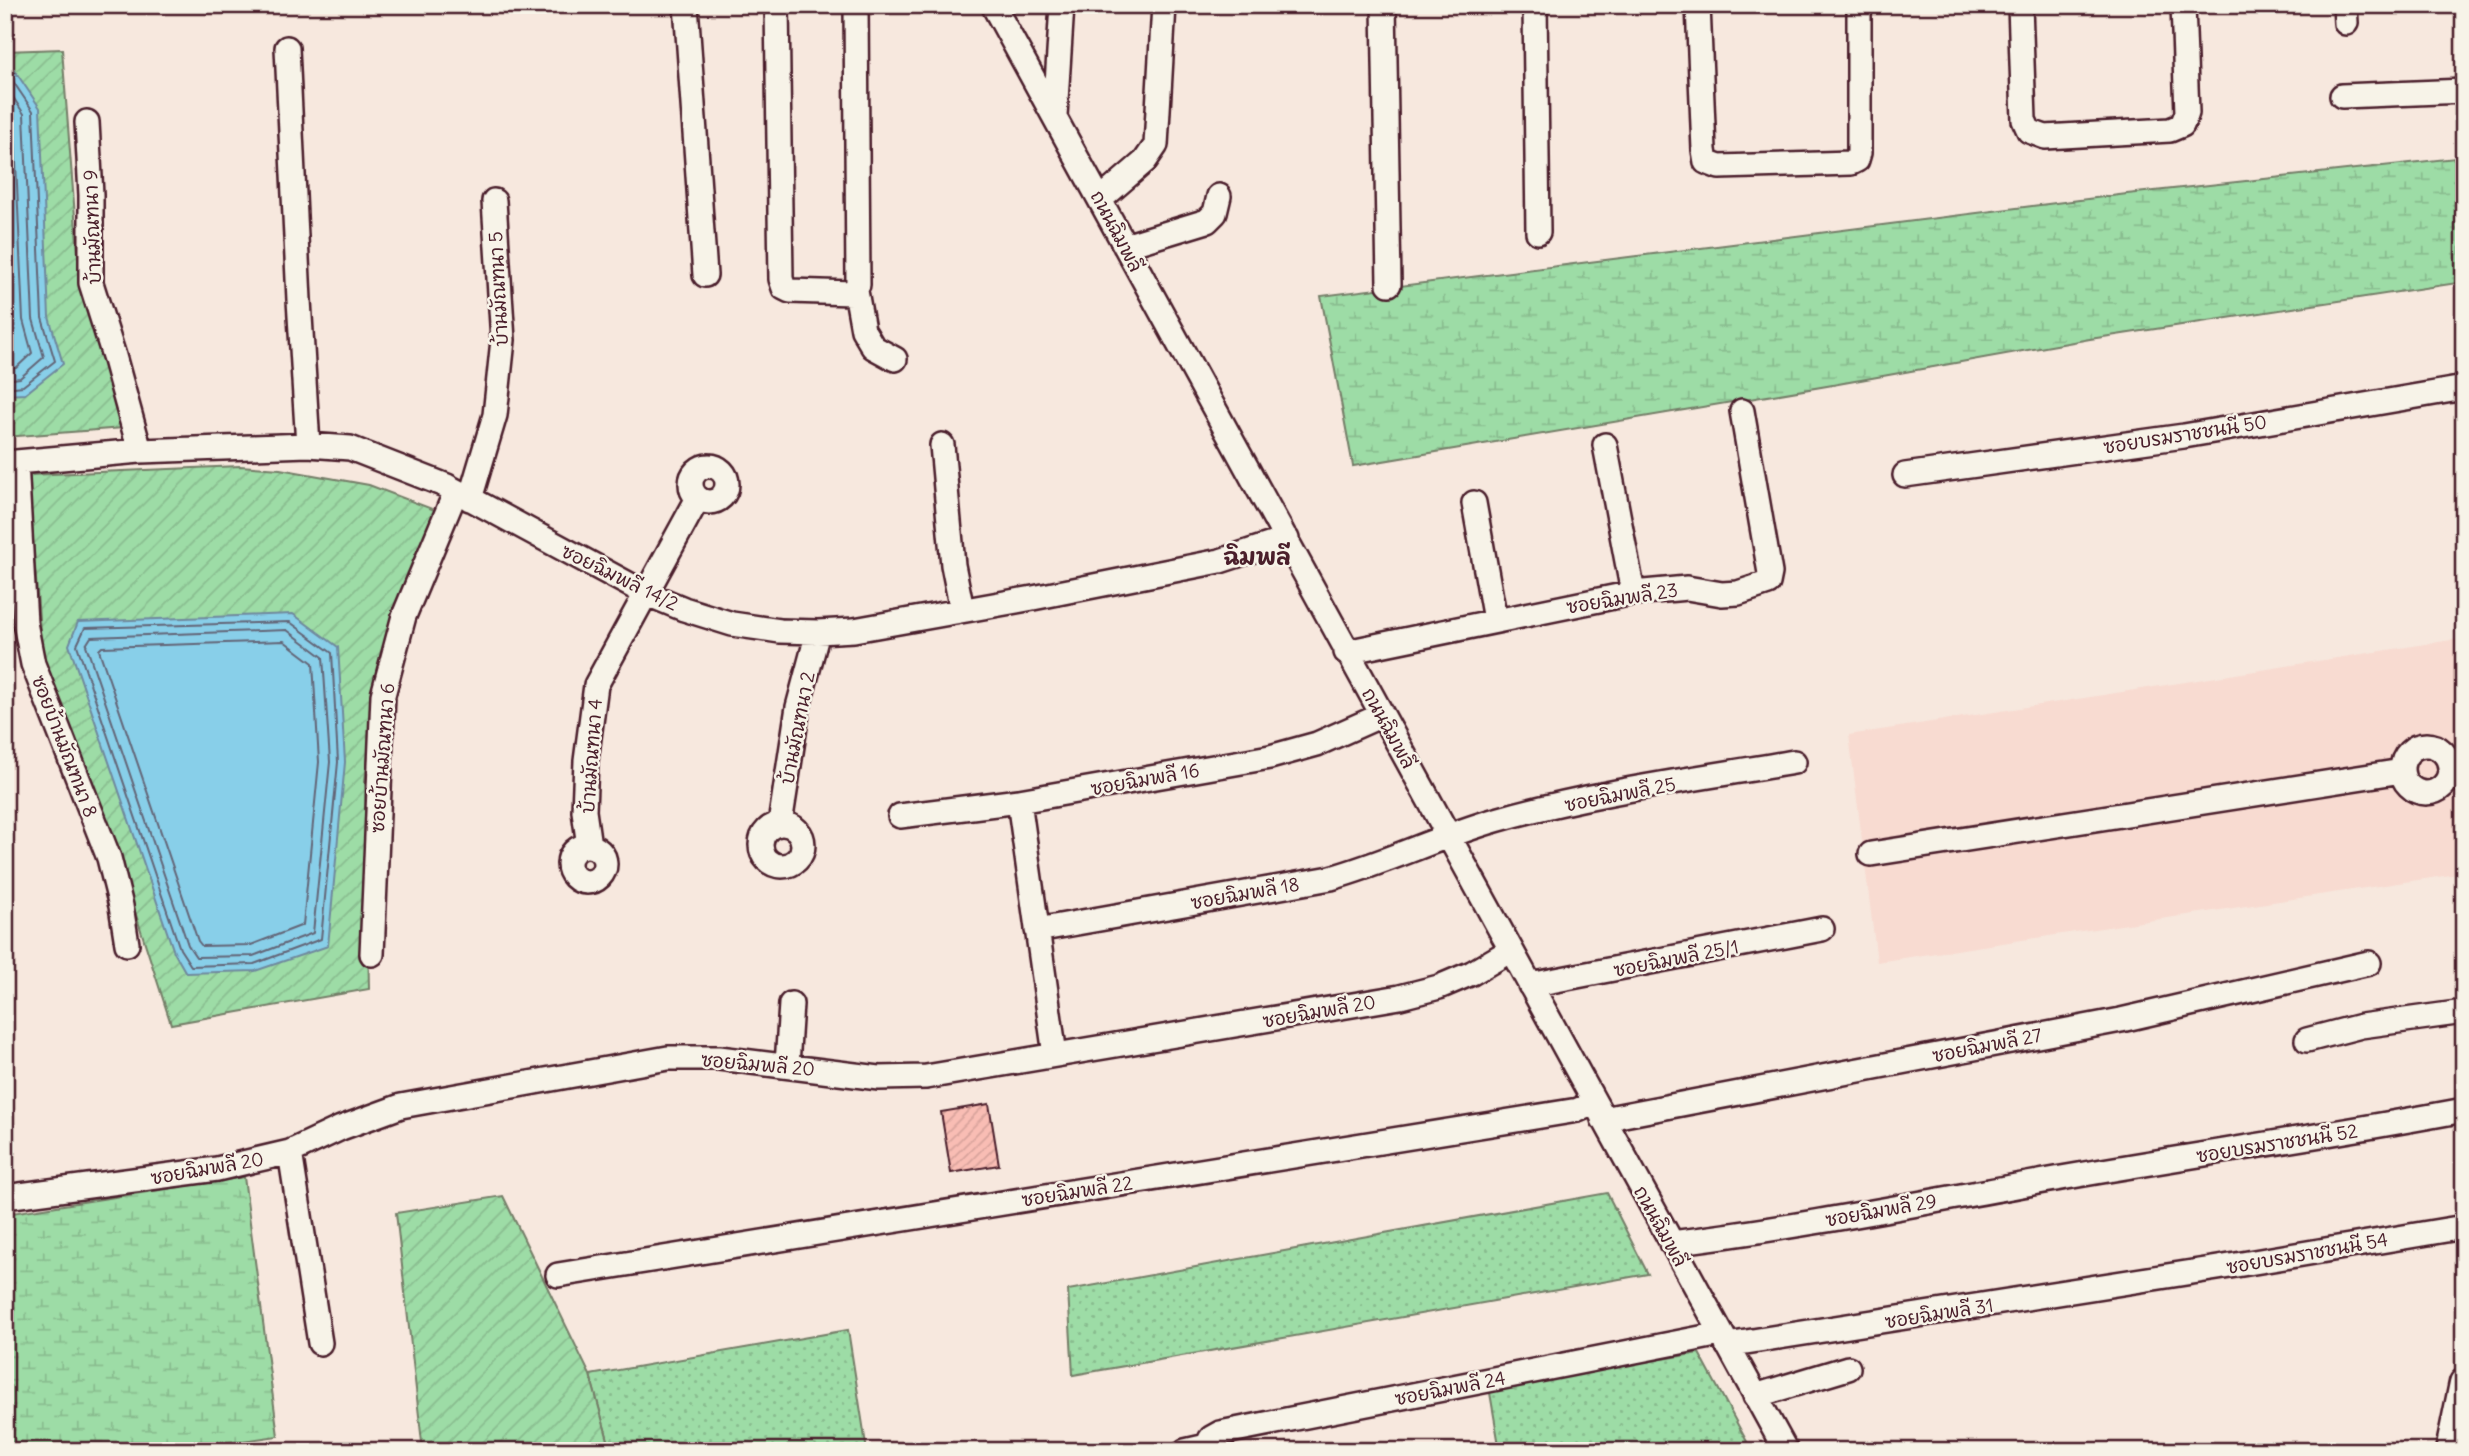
<svg xmlns="http://www.w3.org/2000/svg" width="2469" height="1456" font-family="Delius,'Playpen Sans Thai',sans-serif">
	<defs>
		<pattern id="grass-dots" width="8" height="8" patternUnits="userSpaceOnUse" patternTransform="scale(1.75)"><rect width="8" height="8" fill="#9ddca6"/><path d="M2 2h.1M6 6h.1" fill="none" stroke="#89bc8f" stroke-width="1.8" stroke-linecap="round"/></pattern>
		<pattern id="wetland-marsh" width="20" height="14" patternUnits="userSpaceOnUse" patternTransform="scale(1.75)"><rect width="20" height="14" fill="#9ddca6"/><path d="M1 5h8M5 5V1M11 12h8M15 12V8" fill="none" stroke="#89bc8f"/></pattern>
		<pattern id="garden-furrows" width="10" height="10" patternUnits="userSpaceOnUse" patternTransform="scale(1.75)"><rect width="10" height="10" fill="#9ddca6"/><path d="M-1 1l2-2M0 10L10 0M9 11l2-2" fill="none" stroke="#89bc8f"/></pattern>
		<pattern id="building-hatch" width="6" height="6" patternUnits="userSpaceOnUse" patternTransform="scale(1.75)"><rect width="6" height="6" fill="#f9bdb4"/><path d="M-1 1l2-2M0 6l6-6M5 7l2-2" fill="none" stroke="#d7a29b"/></pattern>
	</defs>
	<rect width="100%" height="100%" fill="#f7e8de"/>
	<filter id="ink" filterUnits="userSpaceOnUse"><feTurbulence type="fractalNoise" baseFrequency=".0143" numOctaves="2"/><feDisplacementMap in="SourceGraphic" scale="14" xChannelSelector="R" yChannelSelector="G"/><feConvolveMatrix kernelMatrix="1 2 1 2 8 2 1 2 1" color-interpolation-filters="sRGB"/></filter>
	<g filter="url(#ink)">
		<!-- built -->
		<path fill="#f8dbd1" d="M2464 638V873L1877 962 1849 735Z"/>
		<!-- grass -->
		<path fill="url(#grass-dots)" stroke="#747e68" stroke-width="2" d="M1607 1193 1648 1274 1073 1375 1068 1290Z
			M848 1330 867 1451H611L590 1375Z
			M1699 1353 1752 1451H1500L1489 1387Z"/>
		<!-- wetland -->
		<path fill="url(#wetland-marsh)" stroke="#747e68" stroke-width="2" d="M2464 157V282L2090 339 1827 386 1353 466 1321 296 2127 194Z
			M244 1177 278 1436 172 1451H5V1214Z"/>
		<!-- garden -->
		<path fill="url(#garden-furrows)" stroke="#747e68" stroke-width="2" d="M62 49 80 281 123 428 5 437V51Z
			M240 466 280 469 369 485 440 512 370 737 365 781 369 989 171 1024 128 890 42 658 28 475Z
			M503 1196 590 1375 611 1451H423L396 1213Z"/>
		<!-- water -->
		<path fill="#88cfe9" stroke="#6f899d" stroke-width="2" d="M13 68 40 108 49 317 63 364 25 394 5 395V69Z
			M293 614 338 647 345 762 328 946 255 971 186 973 174 952 69 645 78 622Z"/>
		<g fill="none" stroke-linecap="round" stroke-linejoin="round">
			<!-- shore -->
			<path stroke="#636577" stroke-width="2" d="M5 76 10 77 33 111 42 318 55 361 23 386 5 388
				M5 85 24 114 33 319 44 357 20 378 5 380
				M5 104 14 117 23 320 32 353 16 368 5 369
				M290 622 332 653 338 762 321 939 254 964 191 966 180 949 77 645 85 628Z
				M287 630 323 657 330 762 313 933 253 956 196 957 188 945 86 645 91 637Z
				M284 641 313 663 319 762 303 925 251 945 202 946 198 941 99 650 102 647Z"/>
		</g>
		<!-- building -->
		<path fill="url(#building-hatch)" stroke="#4a1f2b" stroke-width="2" d="M989 1104 999 1165 951 1173 941 1112Z"/>
		<g fill="none" stroke-linecap="round" stroke-linejoin="round">
			<!-- minor casing -->
			<g stroke="#4a1f2b" stroke-width="28">
				<path id="minor" d="M686 5 705 275
					M777 5 781 279 784 288 790 291 852 293 858 285 856 5
					M993 5 1786 1451
					M1384 5 1389 284
					M1535 5 1538 232
					M1698 5 1704 150 1706 162 1719 167 1851 163 1857 160 1859 153V5
					M2020 5 2024 120 2029 131 2045 137 2170 130 2182 125 2187 113 2183 5
					M2345 5 2346 23
					M287 48 299 300 308 445
					M2342 96 2464 91
					M1055 116 1062 5
					M87 122 91 195V283L114 356 140 451
					M1101 199 1145 161 1156 145 1164 5
					M1125 246 1207 221 1215 213 1219 196
					M856 291 863 330 873 347 895 359
					M942 445 953 565 962 610
					M1605 445 1633 593
					M16 462 25 623 33 664 109 858 121 906 127 944
					M5 463 140 451 308 445 350 448 447 486 645 593 684 609 732 624 780 631 818 632 854 630 1033 598 1220 561 1287 539
					M691 484a18 18 0 1 1 36 0a18 18 0 1 1-36 0Z
					M1905 475 2184 436 2464 388
					M470 499 495 415 503 340 494 201
					M1474 503 1495 620
					M1346 652 1633 593 1687 588 1722 594 1738 593 1768 583 1770 573 1742 411
					M2402 769a24 24 0 1 1 48 0a24 24 0 1 1-48 0Z
					M1019 801 1055 1055
					M900 816 1019 801 1270 757 1317 744 1382 715
					M780 824 798 707 818 632
					M761 845a21 21 0 1 1 42 0a21 21 0 1 1-42 0Z
					M589 846 584 811 586 761 596 685 698 498
					M569 864a18 18 0 1 1 36 0a18 18 0 1 1-36 0Z
					M1871 854 2402 771
					M1037 930 1331 878C1388 862 1440 836 1496 820 1593 792 1695 779 1794 762
					M372 954 383 695 404 616 456 491
					M1530 985 1822 929
					M2307 1040 2361 1026 2464 1012
					M787 1065 791 1004
					M1603 1119 2121 1020 2369 963
					M290 1152 320 1343
					M5 1197 217 1169 290 1152 341 1128 401 1106 668 1058H719L879 1078 926 1077 1400 997 1439 987 1472 973 1511 950
					M1671 1243C1804 1227 1935 1200 2067 1177 2199 1154 2332 1135 2464 1110
					M558 1275 1578 1110 1594 1103
					M1727 1345 2218 1268 2464 1227
					M1755 1396 1848 1368
					M1185 1451 1207 1446 1211 1438 1220 1433 1721 1334"/>
			</g>
			<!-- major casing -->
			<g stroke="#4a1f2b" stroke-width="33">
				<path id="major" d="M2450 1451 2464 1383"/>
			</g>
			<!-- minor -->
			<use href="#minor" stroke="#f7f3e8" stroke-width="23"/>
			<!-- major -->
			<use href="#major" stroke="#f7f3e8" stroke-width="28"/>
		</g>
	</g>
	<g text-anchor="middle" dominant-baseline="central" stroke-width="5" stroke-linejoin="round" paint-order="stroke">
		<!-- street labels -->
		<g font-size="19" fill="#4a1f2b" stroke="#f7f3e8">
			<text transform="translate(92 227) rotate(-92)">บ้านมัณฑนา 9</text>
			<text transform="translate(1117 231) rotate(62)">ถนนฉิมพลี</text>
			<text transform="translate(498 289) rotate(-93)">บ้านมัณฑนา 5</text>
			<text transform="translate(2185 434) rotate(-9)">ซอยบรมราชชนนี 50</text>
			<text transform="translate(620 577) rotate(26)">ซอยฉิมพลี 14/2</text>
			<text transform="translate(1622 598) rotate(-9)">ซอยฉิมพลี 23</text>
			<text transform="translate(797 728) rotate(-79)">บ้านมัณฑนา 2</text>
			<text transform="translate(1389 728) rotate(61)">ถนนฉิมพลี</text>
			<text transform="translate(65 746) rotate(69)">ซอยบ้านมัณฑนา 8</text>
			<text transform="translate(591 756) rotate(-86)">บ้านมัณฑนา 4</text>
			<text transform="translate(382 758) rotate(-86)">ซอยบ้านมัณฑนา 6</text>
			<text transform="translate(1145 779) rotate(-10)">ซอยฉิมพลี 16</text>
			<text transform="translate(1620 794) rotate(-11)">ซอยฉิมพลี 25</text>
			<text transform="translate(1245 893) rotate(-10)">ซอยฉิมพลี 18</text>
			<text transform="translate(1676 958) rotate(-11)">ซอยฉิมพลี 25/1</text>
			<text transform="translate(1319 1011) rotate(-10)">ซอยฉิมพลี 20</text>
			<text transform="translate(1987 1045) rotate(-11)">ซอยฉิมพลี 27</text>
			<text transform="translate(758 1064) rotate(5)">ซอยฉิมพลี 20</text>
			<text transform="translate(2277 1143) rotate(-9)">ซอยบรมราชชนนี 52</text>
			<text transform="translate(207 1168) rotate(-10)">ซอยฉิมพลี 20</text>
			<text transform="translate(1077 1191) rotate(-9)">ซอยฉิมพลี 22</text>
			<text transform="translate(1881 1210) rotate(-10)">ซอยฉิมพลี 29</text>
			<text transform="translate(1661 1226) rotate(61)">ถนนฉิมพลี</text>
			<text transform="translate(2307 1253) rotate(-10)">ซอยบรมราชชนนี 54</text>
			<text transform="translate(1939 1313) rotate(-9)">ซอยฉิมพลี 31</text>
			<text transform="translate(1450 1388) rotate(-11)">ซอยฉิมพลี 24</text>
		</g>
		<!-- quarter labels -->
		<g font-size="23" font-weight="bold" fill="#4a1f2b" stroke="#f7f3e8">
			<text x="1257" y="556">ฉิมพลี</text>
		</g>
	</g>
	<!-- margin -->
	<rect width="2469" height="1456" fill="none" stroke="#f7f3e8" stroke-width="28"/>
	<rect x="14" y="14" width="2441" height="1428" fill="none" stroke="#4a1f2b" stroke-width="2.5" filter="url(#ink)"/>
</svg>
